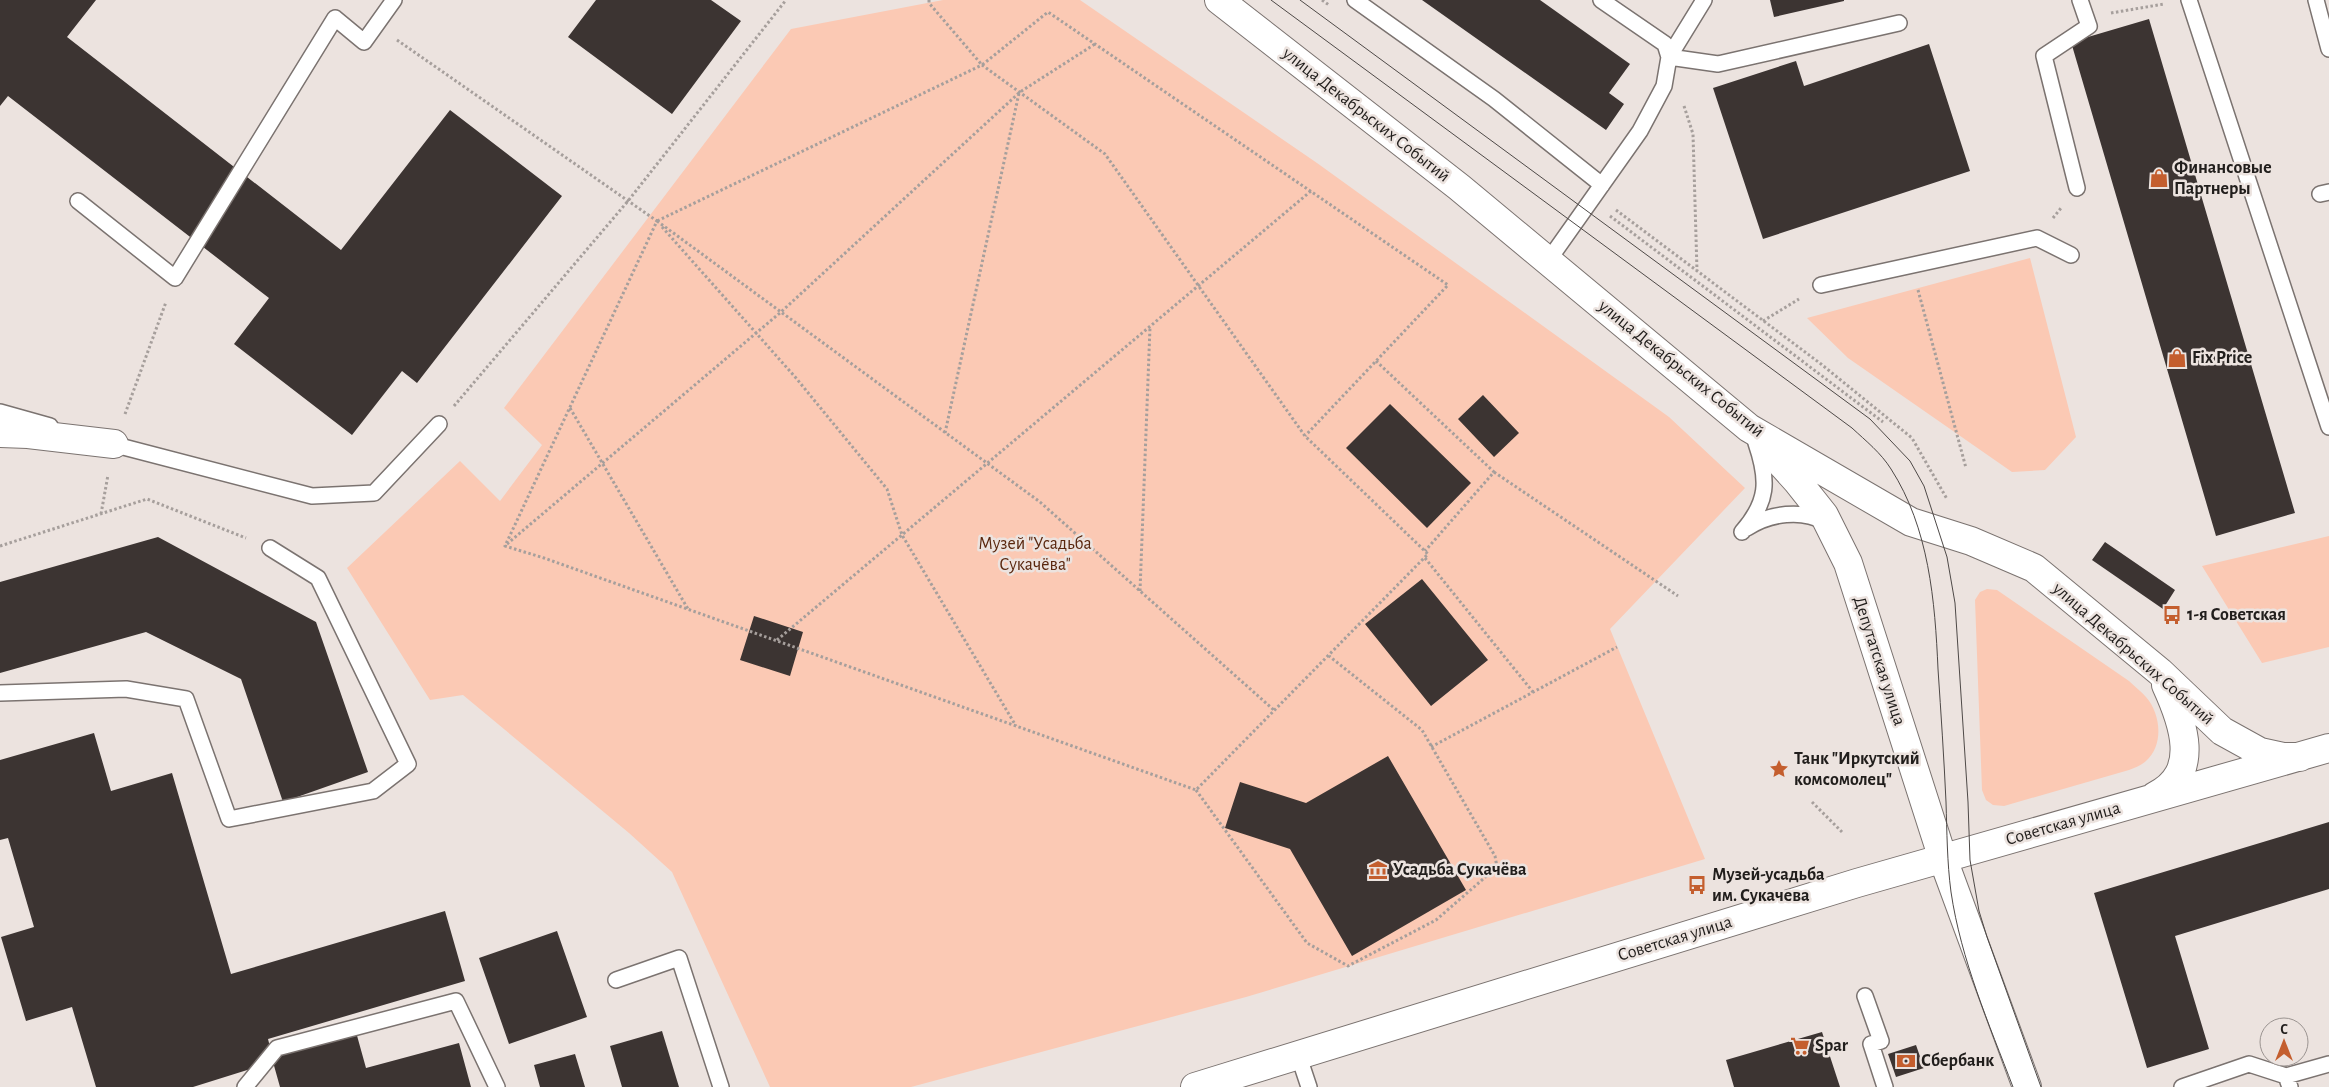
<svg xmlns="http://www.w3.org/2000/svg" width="2329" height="1087" font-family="'Alegreya Sans',sans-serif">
	<rect width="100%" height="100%" fill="#ece3df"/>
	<!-- green -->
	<path fill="#fbc9b4" d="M943 0H1080L1317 163 1669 417 1745 488 1610 629 1705 859 1246 997 911 1087H770L672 872 629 833 463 695 430 700 347 568 460 461 500 501 542 445 504 408 791 29Z
		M2030 258 2076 437 2045 470 2012 472 1848 358 1807 318Z
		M2329 536V647L2262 663 2202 566Z
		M1987 589 1997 590 2129 681C2134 686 2141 691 2146 697 2161 714 2164 745 2146 761 2142 765 2134 768 2129 770L2004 806 1993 805 1986 800 1982 790 1975 600 1980 592Z"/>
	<!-- building -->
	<path fill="#3c3432" d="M0 0H96L67 37 341 250 450 110 562 196 417 383 402 371 352 435 234 344 269 298 8 96 0 106Z
		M596 0H711L741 21 672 114 568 37Z
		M1422 0H1540L1630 64 1609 93 1624 104 1606 130Z
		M1770 0H1844V1L1774 17Z
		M2149 19 2295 513 2216 536 2071 42Z
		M1929 44 1970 171 1763 239 1713 88 1796 61 1804 86Z
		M1483 395 1519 433 1494 457 1458 419Z
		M1390 404 1471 483 1427 528 1346 448Z
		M158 537 316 622 368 772 283 802 241 679 146 632 0 673V582Z
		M2105 542 2175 590 2163 609 2092 560Z
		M1422 579 1488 660 1431 706 1365 624Z
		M754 616 803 632 790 676 740 660Z
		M94 733 111 791 172 773 231 974 445 911 465 981 268 1039 272 1055 356 1032 366 1068 459 1043 471 1087H280L273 1062 193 1087H96L72 1007 26 1021 1 937 34 927 8 838 0 840V760Z
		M1388 756 1466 890 1352 956 1290 849 1225 828 1240 782 1306 803Z
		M2329 822V889L2175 936 2209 1049 2147 1068 2094 893Z
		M557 931 587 1017 509 1044 479 958Z
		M662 1031 679 1087H622L610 1046Z
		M1822 1032 1840 1087H1734L1726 1060Z
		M1916 1045 1924 1068 1896 1077 1888 1054Z
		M575 1054 585 1087H540L534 1065Z"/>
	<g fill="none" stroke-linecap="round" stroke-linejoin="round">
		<!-- lane casing -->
		<g stroke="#7b7370" stroke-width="18">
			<path id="lane" d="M1355 0 1494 99 1602 185
				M1704 0 1669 57 1718 64 1899 23
				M2189 0 2329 427
				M2316 0 2329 49
				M2077 188 2044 56 2089 26 2080 0
				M2320 194 2329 192
				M78 201 175 278 335 18 364 42 394 0
				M1548 261 1640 131 1664 86 1669 57 1665 44 1601 0
				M1821 285 2037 238 2071 255
				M0 412 50 426
				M108 443 312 496 374 493 439 424
				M1747 528C1770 513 1802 509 1825 522
				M1742 532C1768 502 1769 481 1756 443
				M0 693 126 689 186 699 229 819 373 791 408 764 318 578 270 548
				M616 980 679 958 721 1087
				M1865 996 1881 1041 1871 1044 1885 1087
				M1298 1054 1309 1087
				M2286 1076 2329 1064
				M245 1087 277 1048 456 1001 497 1087
				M2182 1087 2249 1064 2286 1076 2290 1087"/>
		</g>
		<!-- street casing -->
		<g stroke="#7b7370" stroke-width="30">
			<path id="street" d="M0 433 28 434 114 444"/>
		</g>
		<!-- secondary casing -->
		<g stroke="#7b7370" stroke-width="30">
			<path id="secondary" d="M1219 0 1459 187 1749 428 1911 522 1971 541 2034 568 2160 672 2222 731 2260 752 2283 757H2300
				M1768 449 1797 481 1824 515 1848 563 1943 859 2027 1087
				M2155 796C2202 773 2183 722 2166 685
				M1195 1087 1857 883 2329 748"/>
		</g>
		<!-- path -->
		<path stroke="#a69f9c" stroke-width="3" stroke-dasharray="2.5 2.5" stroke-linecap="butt" d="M929 0V3L982 65 1048 12 1448 285 1305 436
			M1322 0 1329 5
			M2111 13 2164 4
			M397 40 657 221 505 546 544 558 1196 790 1428 554 1305 436 1105 154 982 65 657 221
			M1684 106 1693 134 1697 271
			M1616 210 1821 364 1912 438 1947 499
			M1610 216 1883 422
			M2053 218 2061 208
			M657 221 1040 502 1275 711
			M662 227 796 378 887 489 902 535 1016 726
			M1918 290 1966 468
			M1763 321 1799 299
			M1376 361 1494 472 1425 551
			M454 406 628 201 786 0
			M570 408 688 609
			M125 414 166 302
			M945 433 1019 93
			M1494 472 1678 596
			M101 514 108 475
			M507 544 781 312 1020 92 1095 44
			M0 546 147 499 246 538
			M1425 558 1533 692
			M1140 591 1150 327
			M777 640 1311 191
			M1431 747 1617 647
			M1196 790 1307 943 1348 966 1436 920 1497 867 1495 856 1422 730 1329 656
			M1812 802 1842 832"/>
		<!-- lane -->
		<use href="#lane" stroke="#fff" stroke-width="15"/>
		<!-- street -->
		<use href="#street" stroke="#fff" stroke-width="28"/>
		<!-- secondary -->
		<use href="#secondary" stroke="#fff" stroke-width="28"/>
		<!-- tram -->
		<path stroke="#4e4947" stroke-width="1" d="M1271 0 1852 428C1866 441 1881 453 1891 469 1929 528 1935 601 1938 669 1941 714 1944 758 1946 802 1947 832 1947 862 1951 892 1961 960 1989 1024 2013 1087
			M1300 0 1870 419 1910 461 1924 486 1947 557 1955 603 1968 802 1970 860 1979 911 1987 937 2041 1087"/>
	</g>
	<!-- icons -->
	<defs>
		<g id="shop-bare" transform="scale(1.5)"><path d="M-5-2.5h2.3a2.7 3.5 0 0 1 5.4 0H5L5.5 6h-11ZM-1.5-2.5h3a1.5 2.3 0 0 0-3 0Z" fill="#c45e2e" stroke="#ece3df" stroke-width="2.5" paint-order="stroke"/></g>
		<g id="bus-bare" transform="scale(1.5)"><path d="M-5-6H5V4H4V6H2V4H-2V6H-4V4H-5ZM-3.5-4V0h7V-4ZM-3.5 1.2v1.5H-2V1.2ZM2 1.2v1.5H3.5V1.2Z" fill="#c45e2e" stroke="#ece3df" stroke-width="2.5" paint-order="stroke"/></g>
		<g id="sight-bare" transform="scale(1.5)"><path d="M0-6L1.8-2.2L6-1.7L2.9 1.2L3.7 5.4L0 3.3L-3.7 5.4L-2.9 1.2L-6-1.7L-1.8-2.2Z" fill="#c45e2e" stroke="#ece3df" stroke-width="2.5" paint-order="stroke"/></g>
		<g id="museum-bare" transform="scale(1.5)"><path d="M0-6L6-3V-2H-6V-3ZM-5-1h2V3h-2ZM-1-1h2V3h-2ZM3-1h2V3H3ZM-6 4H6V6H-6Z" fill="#c45e2e" stroke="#ece3df" stroke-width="2.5" paint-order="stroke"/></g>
		<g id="supermarket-bare" transform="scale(1.5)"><path d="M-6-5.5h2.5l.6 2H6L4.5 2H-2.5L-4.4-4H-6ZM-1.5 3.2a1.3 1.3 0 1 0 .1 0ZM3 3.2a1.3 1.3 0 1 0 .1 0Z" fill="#c45e2e" stroke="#ece3df" stroke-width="2.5" paint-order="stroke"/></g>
		<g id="bank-bare" transform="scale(1.5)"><path d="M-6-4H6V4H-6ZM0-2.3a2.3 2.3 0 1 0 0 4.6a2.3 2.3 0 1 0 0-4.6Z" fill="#c45e2e" stroke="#ece3df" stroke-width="2.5" paint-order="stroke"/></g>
	</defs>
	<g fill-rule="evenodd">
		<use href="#shop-bare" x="2159" y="178"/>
		<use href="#shop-bare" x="2177" y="358"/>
		<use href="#bus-bare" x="2172" y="615"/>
		<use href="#sight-bare" x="1779" y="769"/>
		<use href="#museum-bare" x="1378" y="870"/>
		<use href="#bus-bare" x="1697" y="885"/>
		<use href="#supermarket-bare" x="1800" y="1046"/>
		<use href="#bank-bare" x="1906" y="1061"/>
	</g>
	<g text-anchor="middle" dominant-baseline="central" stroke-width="5" stroke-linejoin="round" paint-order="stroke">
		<!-- street labels -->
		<g font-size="18" fill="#211e1c" stroke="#ece3df">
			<text transform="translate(1366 115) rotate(38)">улица Декабрьских Событий</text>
			<text transform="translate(1681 369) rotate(39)">улица Декабрьских Событий</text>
			<text transform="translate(2133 654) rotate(41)">улица Декабрьских Событий</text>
			<text transform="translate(1879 661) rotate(72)">Депутатская улица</text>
			<text transform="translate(2063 824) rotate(-16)">Советская улица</text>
			<text transform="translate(1675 939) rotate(-17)">Советская улица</text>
		</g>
		<!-- poi labels -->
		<g font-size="18" font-weight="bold" fill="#211e1c" stroke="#ece3df" text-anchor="start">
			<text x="2174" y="168">Финансовые<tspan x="2174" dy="21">Партнеры</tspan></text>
			<text x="2192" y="358">Fix Price</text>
			<text x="2187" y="615">1-я Советская</text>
			<text x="1794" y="759">Танк "Иркутский<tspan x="1794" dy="21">комсомолец"</tspan></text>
			<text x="1393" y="870">Усадьба Сукачёва</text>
			<text x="1712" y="875">Музей-усадьба<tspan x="1712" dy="21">им. Сукачева</tspan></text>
			<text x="1815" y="1046">Spar</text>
			<text x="1921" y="1061">Сбербанк</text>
		</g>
		<!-- park labels -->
		<g font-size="18" fill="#59260d" stroke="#ece3df">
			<text x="1035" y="544">Музей "Усадьба<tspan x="1035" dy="21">Сукачёва"</tspan></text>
		</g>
	</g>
	<!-- north arrow -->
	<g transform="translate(2284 1042)"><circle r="24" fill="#ece3df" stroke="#9b9491"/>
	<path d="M0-4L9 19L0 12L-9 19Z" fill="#c45e2e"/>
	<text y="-8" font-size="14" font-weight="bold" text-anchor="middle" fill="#211e1c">С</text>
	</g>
</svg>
